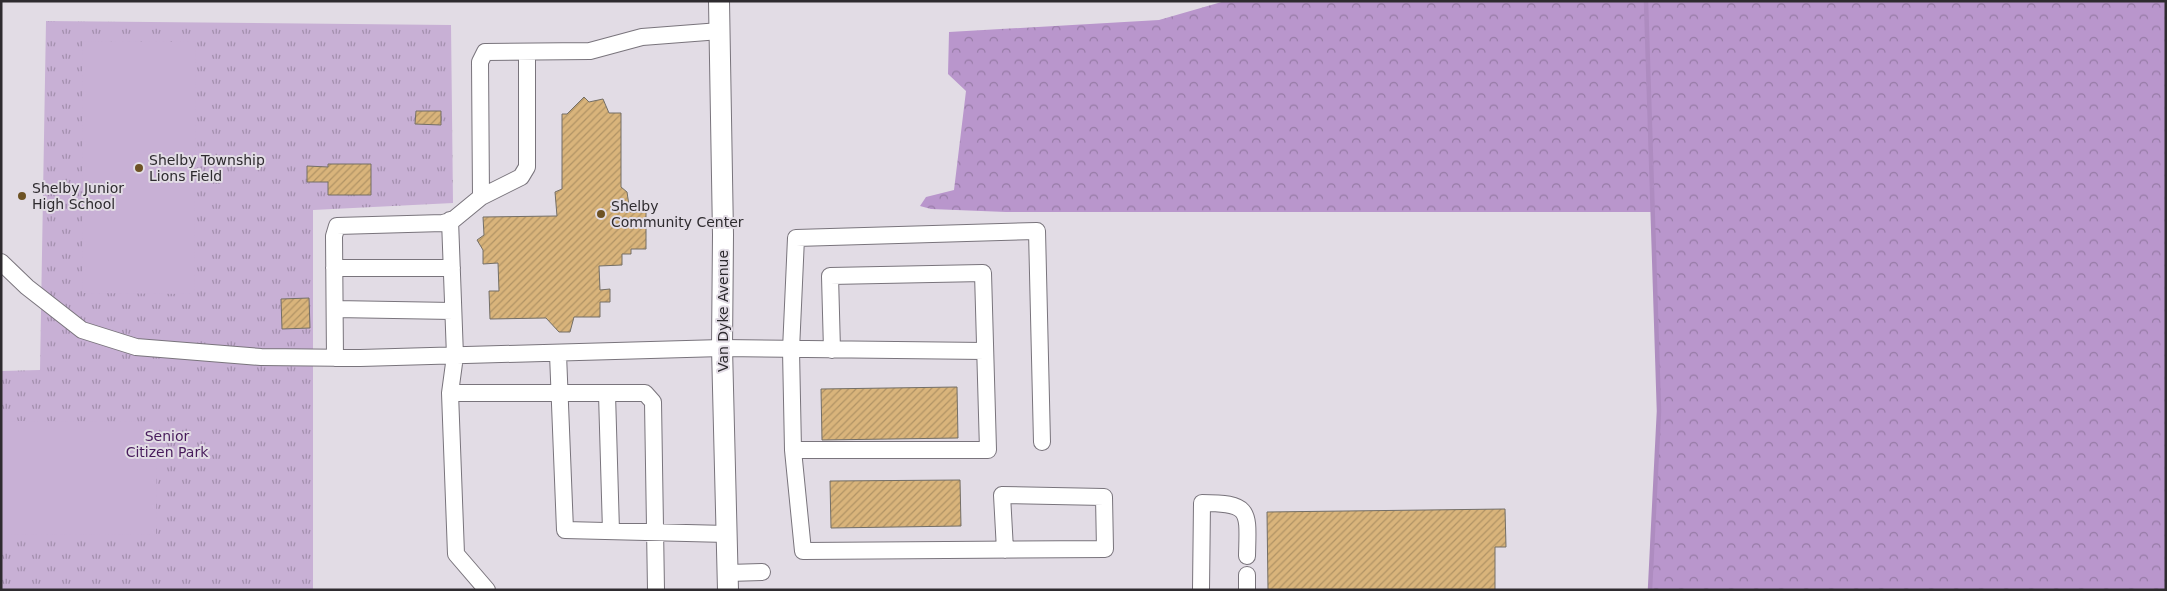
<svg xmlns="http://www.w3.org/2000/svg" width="2167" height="591" font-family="'DejaVu Sans',sans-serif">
	<defs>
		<pattern id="forest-crowns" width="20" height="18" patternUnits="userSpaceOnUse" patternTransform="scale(1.25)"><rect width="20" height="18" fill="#b996cc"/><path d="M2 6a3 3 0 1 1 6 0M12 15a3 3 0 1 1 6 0" fill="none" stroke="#977ba6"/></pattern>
		<pattern id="park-tufts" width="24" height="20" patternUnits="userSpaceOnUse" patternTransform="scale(1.25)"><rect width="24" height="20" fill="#c8b0d5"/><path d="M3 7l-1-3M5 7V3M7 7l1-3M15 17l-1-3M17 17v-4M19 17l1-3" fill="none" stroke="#a38fad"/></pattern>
		<pattern id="building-hatch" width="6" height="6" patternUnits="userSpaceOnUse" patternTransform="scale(1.25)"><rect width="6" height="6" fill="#d9b47b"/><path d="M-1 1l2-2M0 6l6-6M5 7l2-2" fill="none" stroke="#b09365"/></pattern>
	</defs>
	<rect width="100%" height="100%" fill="#e2dce5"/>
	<!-- forest -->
	<path fill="url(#forest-crowns)" d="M1225 1H2166V590H1650L1659 411 1652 212H1006L931 209 920 206 926 197 954 190 966 91 948 74 949 32 1159 20Z"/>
	<!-- park -->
	<path fill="url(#park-tufts)" d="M46 21 451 25 453 203 313 210V590H1V371L40 370Z"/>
	<!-- garden -->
	<path fill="#c8b0d5" d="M83 41 196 42 194 294 82 293Z
		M1 421 157 422 156 535 1 534Z"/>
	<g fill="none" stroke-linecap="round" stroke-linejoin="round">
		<!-- stream -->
		<path stroke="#ae8cc0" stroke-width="4.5" d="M1646 1 1659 411 1650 590"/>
	</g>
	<!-- building -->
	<path fill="url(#building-hatch)" stroke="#746f67" d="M584 97 589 102 603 99 609 113H621V187L627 192 630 212H646V249H631V254H622V265L599 266 600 290 610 289V302H600V317H574L570 332H559L546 318 490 319 489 291H499L498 263 483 264V250L477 240 484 235 483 217 557 216 555 192 562 189V114H567Z
		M416 111H441V125L415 124Z
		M328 164H371V195H328V182H307V166L328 167Z
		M309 298 310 328 282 329 281 299Z
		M957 387 958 438 822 440 821 389Z
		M960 480 961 526 831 528 830 481Z
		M1505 509 1506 547H1495V590H1268L1267 512Z"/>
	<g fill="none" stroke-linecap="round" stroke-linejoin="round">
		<!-- minor casing -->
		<g stroke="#79747c" stroke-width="18">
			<path id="minor" d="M527 52V167L521 177 481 197 480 62 485 52 590 51 642 37 720 31
				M450 220 455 356 450 393 456 554 487 590
				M1 262 27 287 82 330 136 347 261 357 360 358 722 348 985 351
				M334 268H452
				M335 309 453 311
				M558 354 565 530 727 534
				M335 358 334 236 337 226 443 223 453 220 481 197
				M450 393H645L653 402 656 590
				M607 394 611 531
				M793 450H988L983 273 830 276 832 350
				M1005 550 1002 495 1104 497 1105 549 803 551 793 450 791 350 796 238 1037 231 1042 442
				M728 573 762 572
				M1201 590 1202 503C1252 503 1248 511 1247 556
				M1247 590V575"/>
		</g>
		<!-- major casing -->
		<g stroke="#79747c" stroke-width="22">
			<path id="major" d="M719 1 723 235 722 348 728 590"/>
		</g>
		<!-- minor -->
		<use href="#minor" stroke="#fff" stroke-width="16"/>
		<!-- major -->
		<use href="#major" stroke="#fff" stroke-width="20"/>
	</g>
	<!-- markers -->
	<g fill="#6d5224" stroke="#e2dce5" stroke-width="2">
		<circle cx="139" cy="168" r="5"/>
		<circle cx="22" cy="196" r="5"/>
		<circle cx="601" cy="214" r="5"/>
	</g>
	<g text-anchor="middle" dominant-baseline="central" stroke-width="4" stroke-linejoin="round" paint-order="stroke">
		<!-- poi labels -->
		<g font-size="14" fill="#2e2b2f" stroke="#e2dce5" text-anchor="start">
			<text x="149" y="160">Shelby Township<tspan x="149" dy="16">Lions Field</tspan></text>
			<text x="32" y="188">Shelby Junior<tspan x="32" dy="16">High School</tspan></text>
			<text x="611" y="206">Shelby<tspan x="611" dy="16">Community Center</tspan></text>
		</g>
		<!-- street labels -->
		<g font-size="14" fill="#2e2b2f" stroke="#e2dce5">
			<text transform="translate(723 311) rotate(-90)">Van Dyke Avenue</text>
		</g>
		<!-- park labels -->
		<g font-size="14" fill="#471b5b" stroke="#e2dce5">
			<text x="167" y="436">Senior<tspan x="167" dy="16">Citizen Park</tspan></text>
		</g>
	</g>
	<!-- border -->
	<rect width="2167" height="591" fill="none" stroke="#2e2b2f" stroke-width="5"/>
</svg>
